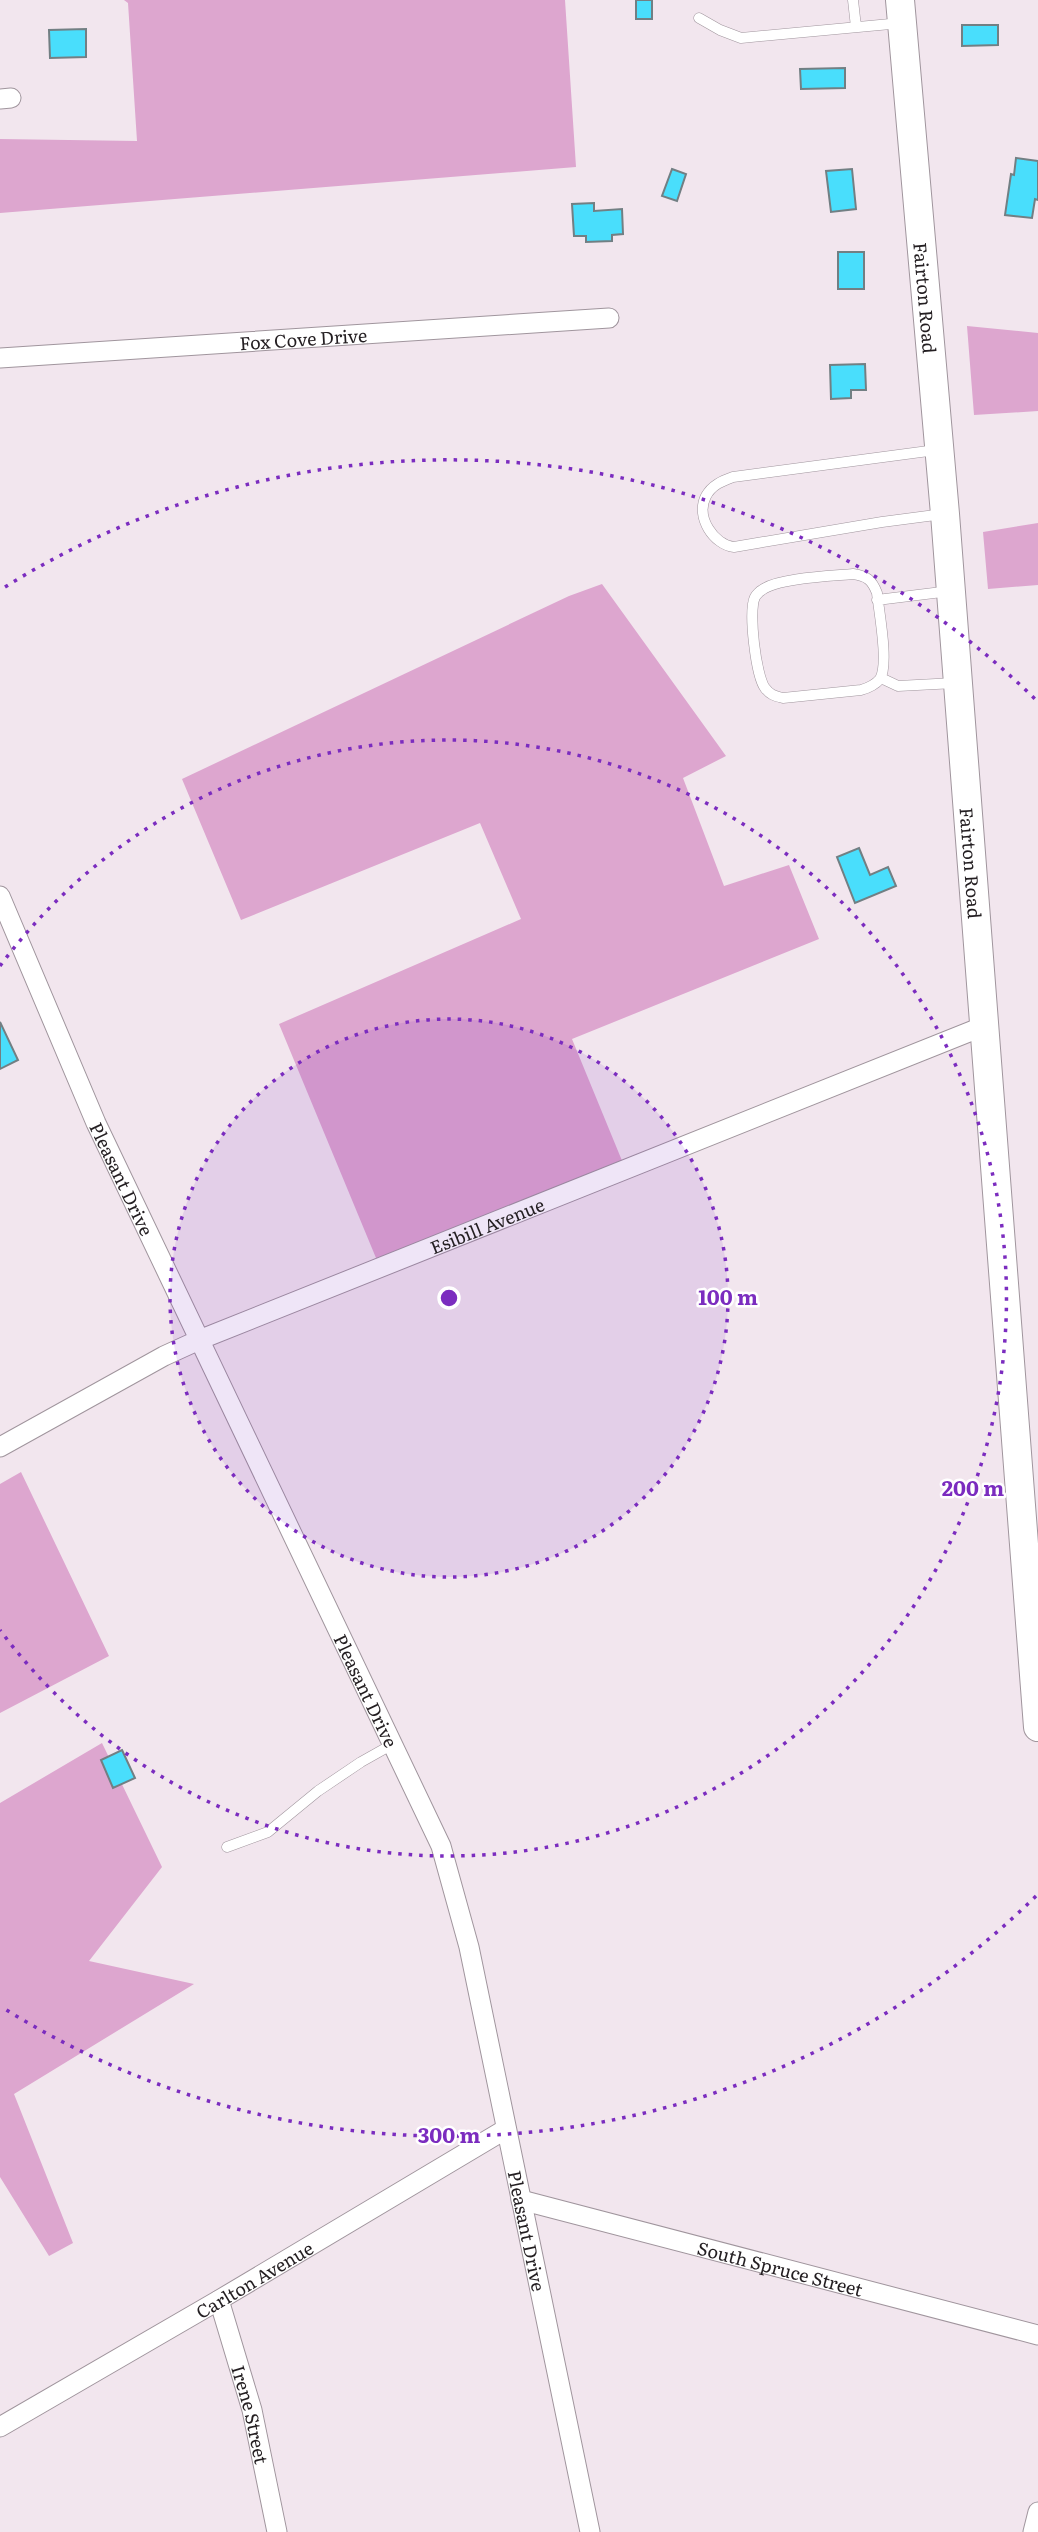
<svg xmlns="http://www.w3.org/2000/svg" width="1038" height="2532" font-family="Literata,serif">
	<rect width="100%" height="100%" fill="#f2e6ee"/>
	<!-- green -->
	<path fill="#dda6cf" d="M124 0H565L576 167 0 213V139L137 141 128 3Z
		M967 326 1038 333V411L974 415Z
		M1038 523V585L988 589 983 532Z
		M602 584 726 756 683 778 724 886 789 865 819 939 572 1039 625 1168 381 1270 279 1024 521 919 480 823 241 920 182 779 569 596Z
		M21 1472 109 1656 0 1713V1484Z
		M102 1743 162 1867 89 1961 194 1984 14 2094 73 2243 49 2256 0 2177V1803Z"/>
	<!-- building -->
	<path fill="#49defc" stroke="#727f83" stroke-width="2" d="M636 0H652V19H636Z
		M962 25H998V45L962 46Z
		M86 29V57L50 58 49 30Z
		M845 68V88L801 89 800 69Z
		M1016 158 1038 161V200L1035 199 1032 218 1005 215 1011 174 1014 175Z
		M672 169 686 174 677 201 662 196Z
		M852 169 856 209 831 212 826 171Z
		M594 203V211L622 209 623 234 612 235V241L586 242V236H574L572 204Z
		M838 252H864V289H838Z
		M865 364 866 390H851V398L831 399 830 365Z
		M859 848 870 875 888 867 896 886 855 903 837 857Z
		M0 1022 18 1060 0 1069Z
		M122 1750 135 1778 113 1788 101 1760Z"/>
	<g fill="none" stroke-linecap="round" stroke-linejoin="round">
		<!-- lane casing -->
		<g stroke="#a0959d" stroke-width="11">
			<path id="lane" d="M853 0 856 27
				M699 18 720 30 741 38 901 23
				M936 450 733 477C722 481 712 485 706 496 695 517 714 545 734 547L882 522 943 514
				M853 574C867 576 872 580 877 593 879 612 889 664 880 679 875 685 868 688 861 690L783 698C775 696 770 695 765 688 756 676 748 611 755 597 756 595 760 591 762 590 777 578 832 576 853 574Z
				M877 600 950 591
				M881 678 898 686 955 683
				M227 1847 268 1832 318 1791 361 1762 393 1744"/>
		</g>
		<!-- street casing -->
		<g stroke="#a0959d" stroke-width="21">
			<g id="street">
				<path d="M0 99 11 98"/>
				<path id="s1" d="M0 358 609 318"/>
				<path id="s2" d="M0 896 96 1123 441 1846 469 1947 590 2532"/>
				<path id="s3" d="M0 1447 164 1356 199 1340 984 1026"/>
				<path id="s4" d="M521 2200 1038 2335"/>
				<path id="s5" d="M219 2300 252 2410 277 2532"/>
				<path id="s6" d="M0 2427 219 2300 506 2129"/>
				<path d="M1033 2532 1038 2512"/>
			</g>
		</g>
		<!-- secondary casing -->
		<g stroke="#a0959d" stroke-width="30">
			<g id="secondary">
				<path id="s7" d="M900 0 945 514 1038 1727"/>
			</g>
		</g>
		<!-- lane -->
		<use href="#lane" stroke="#fff" stroke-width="10"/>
		<!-- street -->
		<use href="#street" stroke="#fff" stroke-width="19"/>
		<!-- secondary -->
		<use href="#secondary" stroke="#fff" stroke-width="28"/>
	</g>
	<!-- distance rings -->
	<circle cx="449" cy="1298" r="279" fill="#7b2cbf" fill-opacity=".12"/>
	<g fill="none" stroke="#7b2cbf" stroke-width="3.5" stroke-dasharray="3.5 7">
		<circle cx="449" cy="1298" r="279"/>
		<path d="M0 966A558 558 0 1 1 0 1630"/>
		<path d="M1036 1896A838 838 0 0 1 5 2009M5 587A838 838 0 0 1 1036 700"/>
	</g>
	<g text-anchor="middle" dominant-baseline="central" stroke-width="5" stroke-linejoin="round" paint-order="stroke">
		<!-- street labels -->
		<g font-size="18" fill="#231e21" stroke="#fff">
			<text stroke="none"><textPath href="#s7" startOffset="299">Fairton Road</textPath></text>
			<text stroke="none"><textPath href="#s1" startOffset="304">Fox Cove Drive</textPath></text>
			<text stroke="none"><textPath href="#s7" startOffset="866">Fairton Road</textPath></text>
			<text stroke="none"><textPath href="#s2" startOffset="308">Pleasant Drive</textPath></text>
			<text stroke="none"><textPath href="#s3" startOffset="536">Esibill Avenue</textPath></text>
			<text stroke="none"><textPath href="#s2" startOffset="875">Pleasant Drive</textPath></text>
			<text stroke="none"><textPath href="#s2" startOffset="1442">Pleasant Drive</textPath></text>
			<text stroke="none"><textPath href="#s4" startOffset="268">South Spruce Street</textPath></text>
			<text stroke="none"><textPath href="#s6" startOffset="294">Carlton Avenue</textPath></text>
			<text stroke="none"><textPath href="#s5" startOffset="119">Irene Street</textPath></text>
		</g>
	</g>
	<circle cx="449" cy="1298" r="10" fill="#7b2cbf" stroke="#fff" stroke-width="3.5"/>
	<g font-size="21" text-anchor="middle" font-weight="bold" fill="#7b2cbf" stroke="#fff" stroke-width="5" stroke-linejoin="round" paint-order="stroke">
		<text x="728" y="1305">100 m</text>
		<text x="973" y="1496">200 m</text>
		<text x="449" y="2143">300 m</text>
	</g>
</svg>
